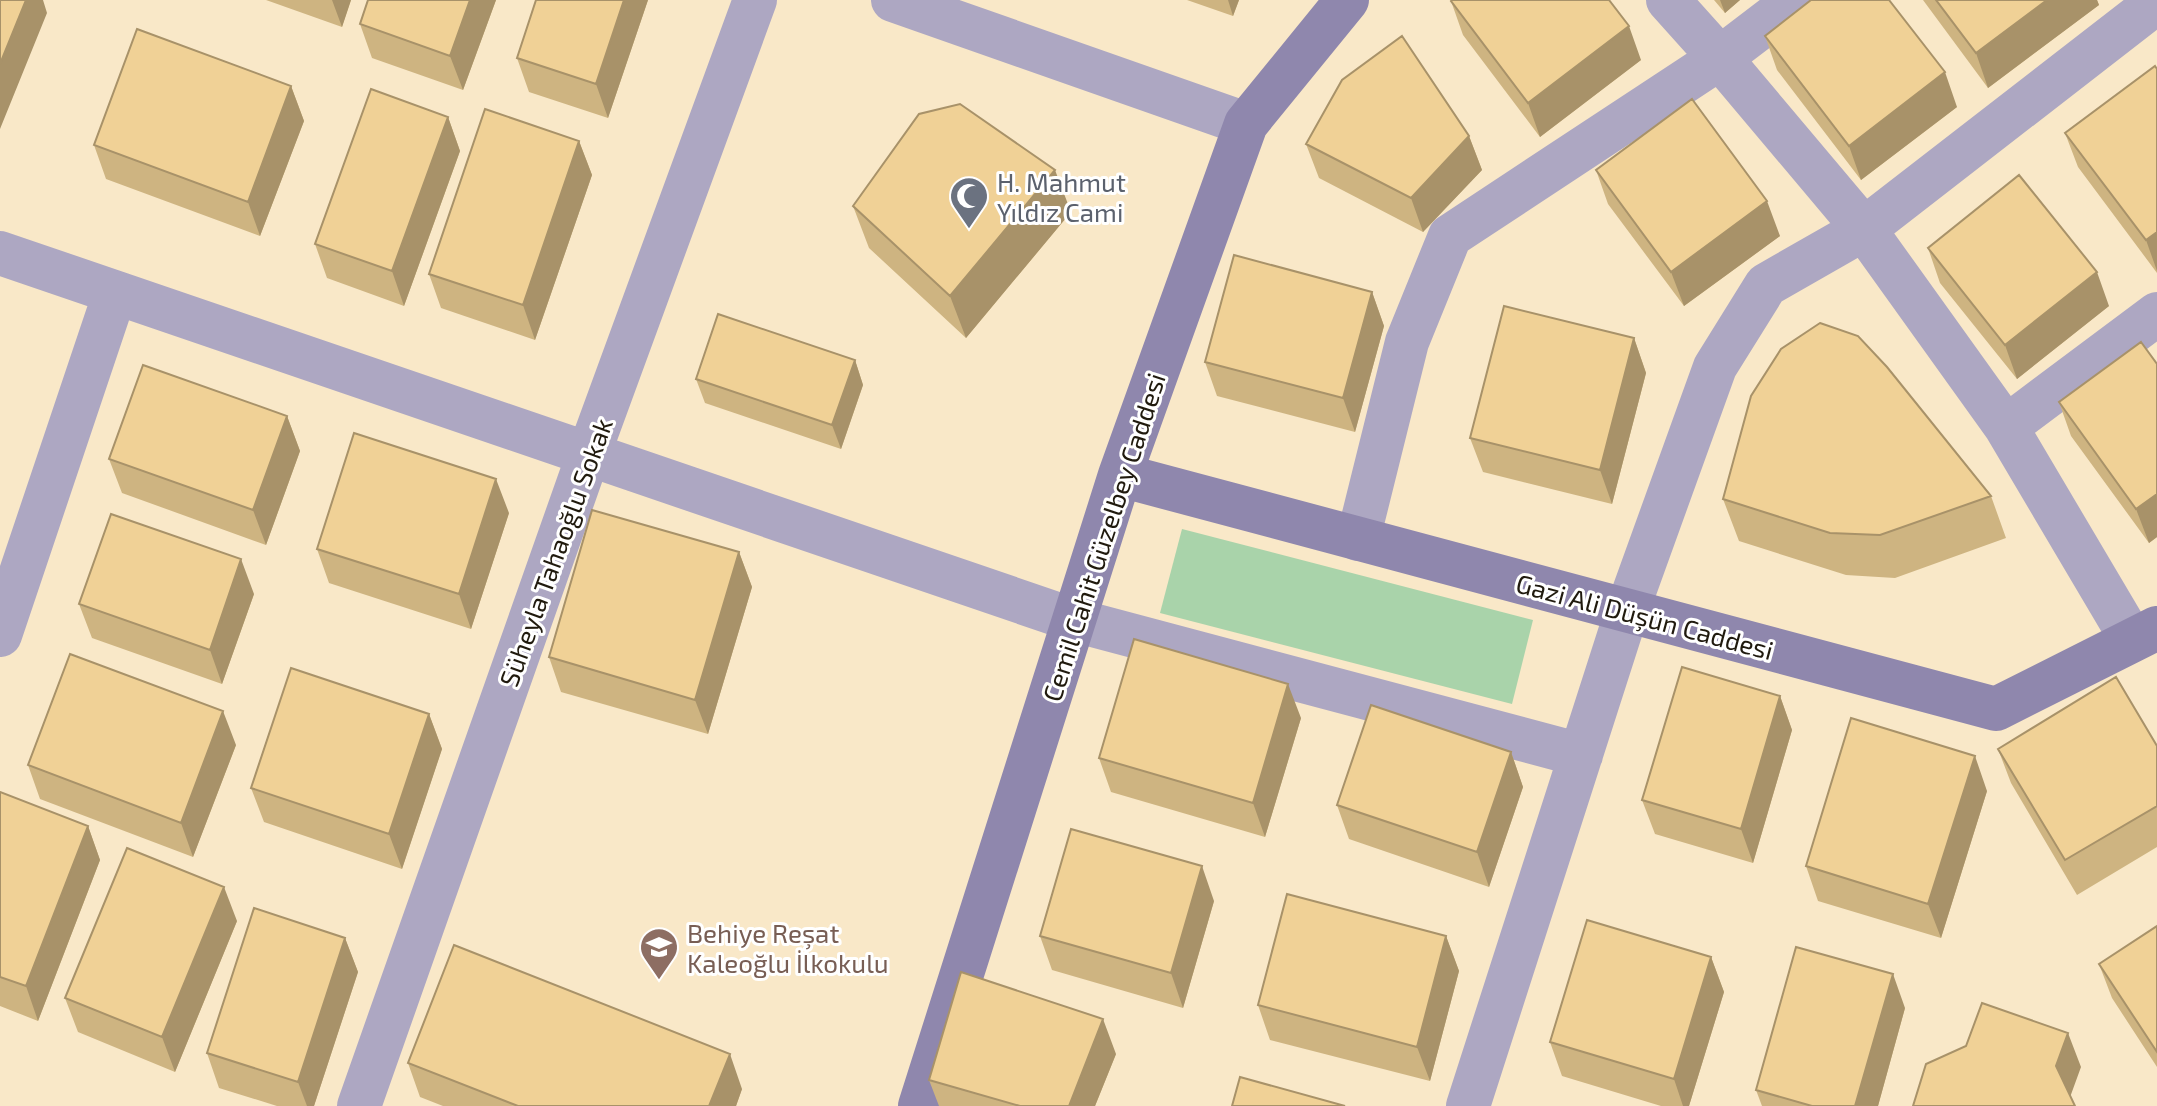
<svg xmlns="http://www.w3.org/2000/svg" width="2157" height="1106" font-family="'Exo 2',sans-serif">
	<rect width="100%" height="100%" fill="#f9e8c8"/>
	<!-- green -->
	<path fill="#a9d3aa" d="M1182 529 1533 620 1512 704 1160 613Z"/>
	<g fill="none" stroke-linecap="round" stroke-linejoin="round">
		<!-- street -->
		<path stroke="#ada7c2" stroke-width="44" d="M893 0 1246 124
			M1668 0 1720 58 1864 229 2006 427 2132 640
			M0 253 1074 620 1581 755
			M2006 427 2157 314
			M1358 539 1407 342 1450 236 1720 58 1796 0
			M0 635 115 293
			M359 1106 588 456 755 0
			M1468 1106 1627 611 1715 367 1766 285 1864 229 2157 2"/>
		<!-- secondary -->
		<path stroke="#8f87ad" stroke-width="44" d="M1120 475 1996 709 2157 628
			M920 1106 1120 475 1246 124 1347 0"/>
	</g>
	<!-- wall -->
	<path fill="#ceb481" d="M266 0H351L342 27Z
		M368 0H496L463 90 372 58 360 24Z
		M536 0H648L608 118 529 92 517 58Z
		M1187 0H1239L1233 16Z
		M1714 0H1740L1725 13Z
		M1923 0H2097L2099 5 1988 88Z
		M1451 1 1641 60 1540 137 1463 35Z
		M1765 36 1957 107 1861 180 1777 70Z
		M2157 69V273L2078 167 2065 133Z
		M291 86 304 121 260 236 106 179 94 145Z
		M448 117 460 151 404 306 327 278 315 244Z
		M1469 136 1482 170 1423 232 1319 178 1306 144Z
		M579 141 592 175 535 340 441 308 429 274Z
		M1596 170 1780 236 1684 306 1608 204Z
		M853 206 1071 212 966 338 869 248Z
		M1928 248 2109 306 2017 379 1940 283Z
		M1372 292 1384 326 1355 432 1217 396 1205 362Z
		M1634 338 1646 373 1612 504 1483 472 1470 438Z
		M855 360 863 385 841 449 705 403 696 379Z
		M2157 364V537L2149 543 2071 436 2059 402Z
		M287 416 300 451 266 545 122 493 109 459Z
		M1991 496 2006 538 1895 578 1846 575 1739 541 1723 499Z
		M509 513 471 629 329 583 317 549Z
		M739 552 752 587 708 734 561 692 549 657Z
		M254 594 222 684 92 638 79 604Z
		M1780 696 1792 730 1753 863 1655 834 1642 800Z
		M429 714 442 749 402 869 264 822 251 788Z
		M1301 718 1265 837 1111 792 1099 758Z
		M236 745 193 857 40 799 28 765Z
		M2157 746V847L2077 895 2011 783 1998 749Z
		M1511 752 1523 787 1489 887 1349 839 1337 805Z
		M1987 791 1941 938 1818 901 1806 866Z
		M0 792 88 826 100 860 38 1021 0 1006Z
		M1214 901 1183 1008 1052 970 1040 936Z
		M237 921 175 1072 78 1032 65 998Z
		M2157 926V1067L2112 998 2099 964Z
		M1446 936 1459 971 1430 1081 1270 1040 1258 1005Z
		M345 938 358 972 314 1106H277L219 1088 207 1053Z
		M1711 957 1724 992 1689 1106H1661L1562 1076 1550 1042Z
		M1905 1008 1878 1106H1762L1756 1090Z
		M1116 1054 1095 1106H939L929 1080Z
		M408 1063 742 1089 736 1106H443L420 1097Z"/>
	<!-- shaded-wall -->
	<path fill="#a89269" d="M26 0H43L47 13 0 129V64Z
		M332 0H351L342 27Z
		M470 0H496L463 90 450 56Z
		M624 0H648L608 118 596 84Z
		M1228 0H1239L1233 16Z
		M1720 0H1740L1725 13Z
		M2047 0H2097L2099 5 1988 88 1976 53Z
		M1629 26 1641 60 1540 137 1528 103Z
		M1945 72 1957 107 1861 180 1849 146Z
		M291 86 304 121 260 236 248 202Z
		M448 117 460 151 404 306 392 271Z
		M1469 136 1482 170 1423 232 1411 198Z
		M579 141 592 175 535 340 523 305Z
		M1055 170 1071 212 966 338 950 296Z
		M1767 201 1780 236 1684 306 1671 272Z
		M2157 232V271L2146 240Z
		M2097 272 2109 306 2017 379 2005 345Z
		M1372 292 1384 326 1355 432 1343 398Z
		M1634 338 1646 373 1612 504 1600 470Z
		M855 360 863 385 841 449 832 425Z
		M287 416 300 451 266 545 253 510Z
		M496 479 509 513 471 629 459 594Z
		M2157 494V537L2149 543 2136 509Z
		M739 552 752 587 708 734 695 700Z
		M241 559 254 594 222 684 210 650Z
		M1288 684 1301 718 1265 837 1253 803Z
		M1780 696 1792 730 1753 863 1741 829Z
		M223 711 236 745 193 857 181 823Z
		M429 714 442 749 402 869 389 834Z
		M1511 752 1523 787 1489 887 1477 852Z
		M1975 756 1987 791 1941 938 1928 904Z
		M88 826 100 860 38 1021 26 986Z
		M1202 866 1214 901 1183 1008 1171 973Z
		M224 887 237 921 175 1072 162 1037Z
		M1446 936 1459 971 1430 1081 1417 1047Z
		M345 938 358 972 314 1106H307L298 1082Z
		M1711 957 1724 992 1689 1106H1683L1674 1079Z
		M1893 974 1905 1008 1878 1106H1855Z
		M1103 1019 1116 1054 1095 1106H1069Z
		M2068 1033 2081 1067 2069 1100 2056 1066Z
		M730 1054 742 1089 736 1106H709Z"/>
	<!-- building -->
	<path fill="#f0d196" stroke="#a89269" stroke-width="2" d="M0 0H26L0 64Z
		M368 0H470L450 56 360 24Z
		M536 0H624L596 84 517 58Z
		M1452 0H1609L1629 26 1528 103 1451 1Z
		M1811 0H1889L1945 72 1849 146 1765 36Z
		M1936 0H2047L1976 53Z
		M137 29 291 86 248 202 94 145Z
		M1402 36 1469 136 1411 198 1306 144 1342 80Z
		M2155 66 2157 69V232L2146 240 2065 133Z
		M371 89 448 117 392 271 315 244Z
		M1692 99 1767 201 1671 272 1596 170Z
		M960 104 1055 170 950 296 853 206 919 114Z
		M485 109 579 141 523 305 429 274Z
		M2019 175 2097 272 2005 345 1928 248Z
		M1234 255 1372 292 1343 398 1205 362Z
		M1504 306 1634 338 1600 470 1470 438Z
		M718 314 855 360 832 425 696 379Z
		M1820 323 1858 336 1887 367 1991 496 1880 535 1830 533 1723 499 1751 396 1781 349Z
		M2141 342 2157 364V494L2136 509 2059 402Z
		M143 365 287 416 253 510 109 459Z
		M354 433 496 479 459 594 317 549Z
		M592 510 739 552 695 700 549 657Z
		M111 514 241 559 210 650 79 604Z
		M1134 639 1288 684 1253 803 1099 758Z
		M70 654 223 711 181 823 28 765Z
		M1682 667 1780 696 1741 829 1642 800Z
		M291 668 429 714 389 834 251 788Z
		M2116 677 2157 746V806L2065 860 1998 749Z
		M1371 705 1511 752 1477 852 1337 805Z
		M1851 718 1975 756 1928 904 1806 866Z
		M0 792 88 826 26 986 0 977Z
		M1071 829 1202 866 1171 973 1040 936Z
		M127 848 224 887 162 1037 65 998Z
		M1287 894 1446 936 1417 1047 1258 1005Z
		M254 908 345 938 298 1082 207 1053Z
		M1587 920 1711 957 1674 1079 1550 1042Z
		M2157 926V1052L2099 964Z
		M454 945 730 1054 709 1106H518L408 1063Z
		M1796 947 1893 974 1855 1106H1812L1756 1090Z
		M961 972 1103 1019 1069 1106H1020L929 1080Z
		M1982 1003 2068 1033 2056 1066 2075 1106H1913L1926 1064 1966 1046Z
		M1240 1077 1345 1106H1232Z"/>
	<!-- icons -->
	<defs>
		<g id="mosque-pin" transform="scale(2)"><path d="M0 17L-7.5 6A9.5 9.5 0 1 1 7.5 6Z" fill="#6b7280" stroke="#fff"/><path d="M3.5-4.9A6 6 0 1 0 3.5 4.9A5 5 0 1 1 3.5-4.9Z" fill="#fff"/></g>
		<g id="school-pin" transform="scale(2)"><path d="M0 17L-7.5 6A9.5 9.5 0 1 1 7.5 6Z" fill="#8d6e63" stroke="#fff"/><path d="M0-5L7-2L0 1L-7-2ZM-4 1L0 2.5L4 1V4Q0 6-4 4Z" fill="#fff"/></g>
	</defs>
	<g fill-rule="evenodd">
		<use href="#mosque-pin" x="969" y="196"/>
		<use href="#school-pin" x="659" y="947"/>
	</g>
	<g text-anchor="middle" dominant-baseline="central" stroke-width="6" stroke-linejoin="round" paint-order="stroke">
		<!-- worship labels -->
		<g font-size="26" fill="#5b616d" stroke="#fff" text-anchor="start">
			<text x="997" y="181">H. Mahmut<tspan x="997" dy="30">Yıldız Cami</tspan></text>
		</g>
		<!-- street labels -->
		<g font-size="26" fill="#201a0e" stroke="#fff">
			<text transform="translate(1103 537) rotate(-72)">Cemil Cahit Güzelbey Caddesi</text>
			<text transform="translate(555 552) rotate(-70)">Süheyla Tahaoğlu Sokak</text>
			<text transform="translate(1645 616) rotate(15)">Gazi Ali Düşün Caddesi</text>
		</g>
		<!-- education labels -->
		<g font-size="26" fill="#785e54" stroke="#fff" text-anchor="start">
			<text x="687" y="932">Behiye Reşat<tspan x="687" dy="30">Kaleoğlu İlkokulu</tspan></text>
		</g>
	</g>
</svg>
